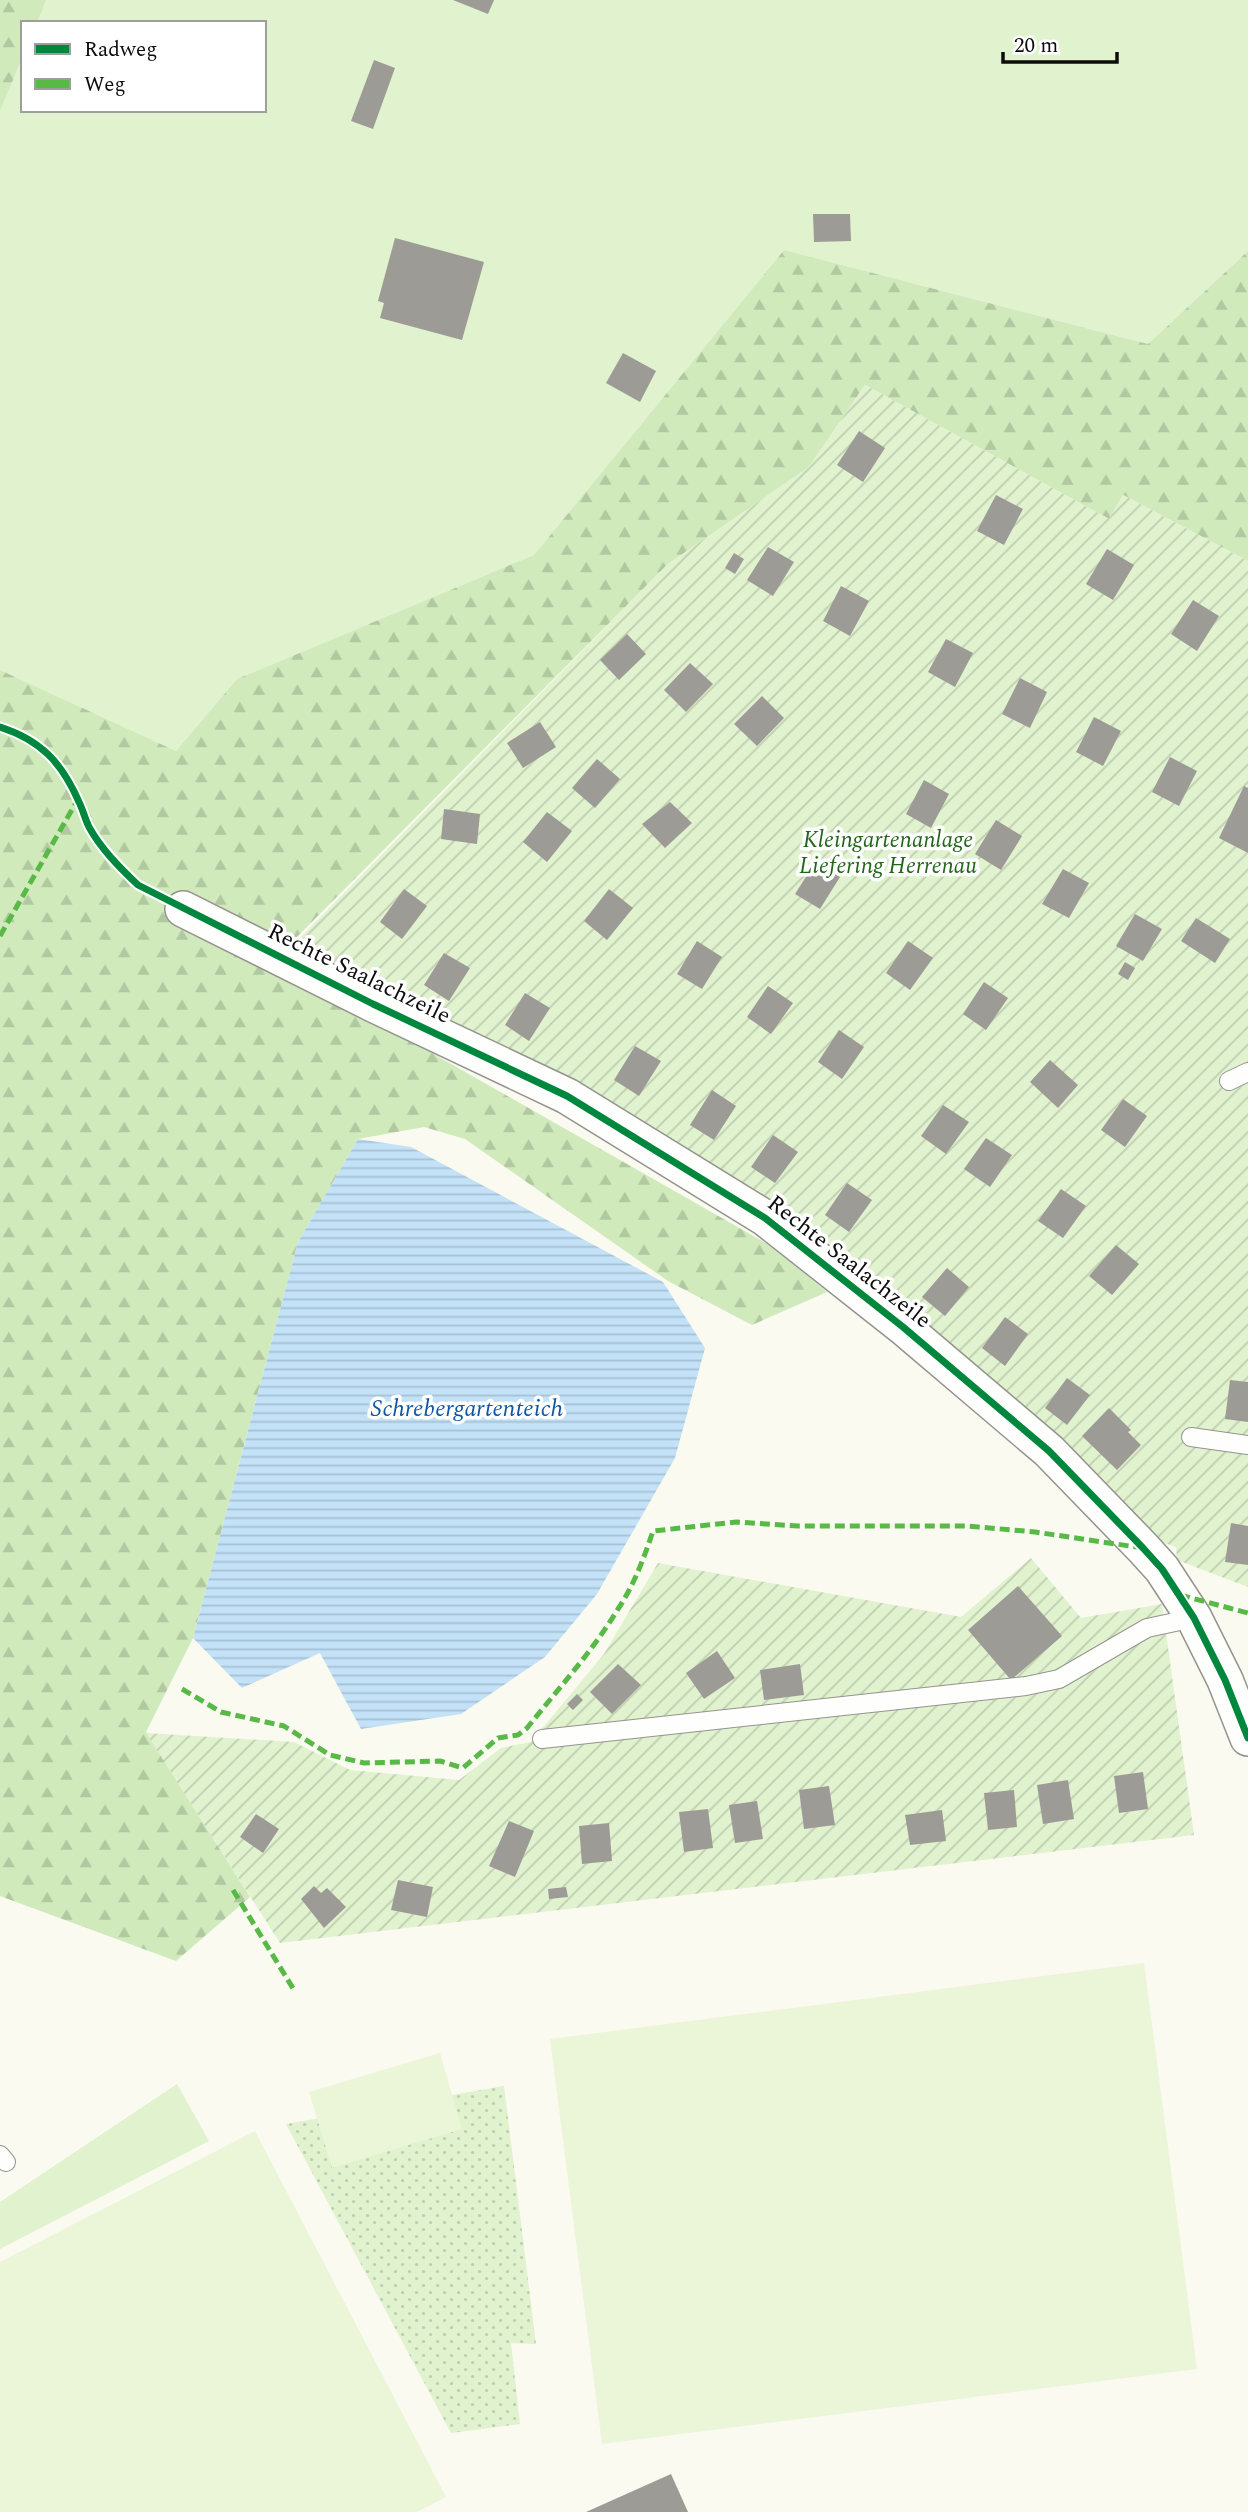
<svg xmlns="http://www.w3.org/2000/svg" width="1248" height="2512" font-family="Spectral,serif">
	<defs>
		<pattern id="forest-firs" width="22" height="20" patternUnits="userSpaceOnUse" patternTransform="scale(1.75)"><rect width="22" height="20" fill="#d0eabc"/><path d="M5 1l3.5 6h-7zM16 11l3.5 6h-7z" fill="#b1c8a0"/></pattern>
		<pattern id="park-dots" width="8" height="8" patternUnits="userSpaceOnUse" patternTransform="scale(1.75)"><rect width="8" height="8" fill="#e0f2ce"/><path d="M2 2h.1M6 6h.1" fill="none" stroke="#bfceb0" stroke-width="1.8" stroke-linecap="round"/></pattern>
		<pattern id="garden-furrows" width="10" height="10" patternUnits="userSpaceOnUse" patternTransform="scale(1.75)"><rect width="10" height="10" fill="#e0f2ce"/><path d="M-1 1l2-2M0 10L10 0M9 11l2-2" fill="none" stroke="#bfceb0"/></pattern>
		<pattern id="water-rules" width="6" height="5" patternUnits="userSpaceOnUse" patternTransform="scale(1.75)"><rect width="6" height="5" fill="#c3e1f7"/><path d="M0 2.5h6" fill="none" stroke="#a6c0d3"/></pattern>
	</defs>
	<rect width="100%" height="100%" fill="#fafaf0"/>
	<!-- grass -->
	<path fill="#e0f2ce" d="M46 0H1248V251L1148 344 784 250 534 555 237 679 176 751 0 670V111L23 56V110H264V23H37Z
		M177 2084 209 2141 0 2249V2202Z"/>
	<!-- forest -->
	<path fill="url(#forest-firs)" d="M0 0H46L37 23H23V56L0 111Z
		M784 250 1148 344 1248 251V561L1123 495 1109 519 865 385 809 467 668 564 272 962 771 1246 827 1292 752 1325 668 1281 465 1139 424 1127 358 1139 298 1242 193 1638 146 1732 250 1897 176 1961 0 1896V670L176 751 237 679 534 555Z"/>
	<!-- park -->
	<path fill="url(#park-dots)" d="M504 2086 536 2344 511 2343 520 2424 451 2433 286 2124Z"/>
	<!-- garden -->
	<path fill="url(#garden-furrows)" d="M865 385 1109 519 1123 495 1248 561V1587L1177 1560 1176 1547 1153 1539 793 1221 291 947 668 564 809 467Z
		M1031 1558 1081 1618 1162 1604 1194 1835 280 1943 146 1733 294 1742 350 1770 459 1780 501 1748 531 1742 604 1654 658 1563 961 1617Z"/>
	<!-- pitch -->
	<path fill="#ebf6d8" d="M1144 1963 1197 2369 602 2444 550 2039Z
		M440 2053 462 2129 332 2168 309 2092Z
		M255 2131 446 2497 417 2512H0V2262Z"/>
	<!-- water -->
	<path fill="url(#water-rules)" d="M358 1139 411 1147 663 1282 705 1348 675 1458 597 1594 545 1657 461 1714 361 1729 320 1653 242 1688 193 1638 298 1242Z"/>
	<!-- building -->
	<path fill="#9d9b96" d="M453 0H494L488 14Z
		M374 60 395 68 373 129 351 121Z
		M813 214H850L851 241 814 242Z
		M395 238 484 262 462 340 380 318 384 303 378 301Z
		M623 353 656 371 640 402 606 383Z
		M859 431 885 448 863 482 837 465Z
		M996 495 1023 509 1004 545 977 531Z
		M768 547 794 562 773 596 747 580Z
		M1107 549 1134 565 1113 600 1086 584Z
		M734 553 744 559 735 574 725 568Z
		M841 586 869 601 850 636 823 621Z
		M1193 600 1219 616 1197 651 1171 634Z
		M627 634 646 654 619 680 600 660Z
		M946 639 973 653 955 687 928 672Z
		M690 663 713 684 686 712 664 690Z
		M1020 678 1047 692 1030 728 1002 714Z
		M762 696 784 718 757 746 734 724Z
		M1094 717 1121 731 1103 766 1076 752Z
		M540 722 556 747 523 768 507 743Z
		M1170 757 1197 771 1179 806 1152 792Z
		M597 759 620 779 595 808 572 788Z
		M924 780 949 794 931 828 906 814Z
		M1244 786 1248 788V853L1219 838Z
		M670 802 692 823 665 848 642 824Z
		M444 809 480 814 477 844 441 839Z
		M547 812 572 831 547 862 523 842Z
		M996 820 1022 836 1001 870 975 854Z
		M816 861 840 877 820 909 795 894Z
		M1063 869 1089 883 1069 918 1042 904Z
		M404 889 427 906 402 939 380 922Z
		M609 889 633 908 607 940 584 921Z
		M1135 914 1162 929 1143 961 1116 946Z
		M1196 918 1230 939 1215 963 1181 941Z
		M697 941 722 957 702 989 677 974Z
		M908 941 933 958 910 990 886 973Z
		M444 953 470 968 449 1001 424 985Z
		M1125 962 1135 968 1128 980 1118 974Z
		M984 982 1008 998 986 1030 963 1014Z
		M768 986 793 1003 771 1034 747 1017Z
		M525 993 550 1008 529 1041 505 1025Z
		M839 1030 864 1047 842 1079 818 1062Z
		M635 1046 661 1061 639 1096 614 1080Z
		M1050 1060 1078 1085 1058 1108 1030 1082Z
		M712 1090 736 1106 714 1140 690 1125Z
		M1123 1099 1147 1116 1125 1147 1101 1130Z
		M943 1105 969 1122 946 1154 921 1136Z
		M773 1135 798 1152 775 1183 751 1167Z
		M986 1138 1012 1155 990 1187 964 1169Z
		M847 1183 872 1200 849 1232 825 1215Z
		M1061 1189 1086 1206 1063 1238 1038 1221Z
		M1116 1245 1139 1264 1112 1295 1089 1276Z
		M947 1268 969 1287 945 1316 922 1297Z
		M1005 1317 1028 1334 1005 1366 982 1348Z
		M1067 1378 1090 1395 1067 1425 1045 1408Z
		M1230 1380 1248 1382V1422L1225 1419Z
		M1109 1408 1131 1430 1128 1432 1141 1445 1117 1470 1082 1436Z
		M1231 1523 1248 1526V1565L1225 1562Z
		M1018 1586 1062 1636 1011 1680 968 1630Z
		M717 1651 735 1678 704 1699 686 1673Z
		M618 1664 641 1685 612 1714 590 1692Z
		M800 1664 804 1695 764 1700 760 1670Z
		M577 1694 583 1700 573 1710 567 1704Z
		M1143 1772 1148 1809 1119 1813 1114 1776Z
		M1068 1780 1074 1819 1043 1824 1037 1785Z
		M829 1786 835 1825 804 1829 799 1790Z
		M1014 1790 1017 1827 988 1830 984 1793Z
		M757 1801 763 1839 735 1843 729 1805Z
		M708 1809 713 1848 684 1852 679 1812Z
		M942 1810 946 1841 910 1845 905 1815Z
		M256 1814 279 1829 263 1853 240 1837Z
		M509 1821 534 1831 515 1877 489 1866Z
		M609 1823 612 1861 582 1864 579 1826Z
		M398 1880 433 1887 427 1917 391 1910Z
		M314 1886 321 1893 327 1888 346 1907 324 1928 301 1899Z
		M566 1887 568 1897 549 1899 548 1889Z
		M671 2474 688 2512H586Z"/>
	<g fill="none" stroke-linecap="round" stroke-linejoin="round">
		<!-- lane casing -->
		<g stroke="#93938f" stroke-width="20">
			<path id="lane" d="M1229 1081 1248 1072
				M1191 1437 1248 1445
				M542 1739 1026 1686 1059 1679 1147 1628 1194 1618
				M0 2155 6 2162"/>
		</g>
		<!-- street casing -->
		<g stroke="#93938f" stroke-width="38">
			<path id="street" d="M183 909 373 1004 567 1096 765 1218 903 1327 1049 1451 1143 1548 1162 1569 1194 1618 1225 1680 1248 1738"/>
		</g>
		<!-- lane -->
		<use href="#lane" stroke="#fefefd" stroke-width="18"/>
		<!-- street -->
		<use href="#street" stroke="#fefefd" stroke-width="35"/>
		<!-- quiet -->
		<path stroke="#58b947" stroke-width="5" stroke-dasharray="10 5" stroke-linecap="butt" d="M0 936 78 799
			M1180 1595 1248 1613
			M182 1689 221 1712 284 1726 330 1755 364 1763 440 1761 463 1768 498 1738 518 1735 527 1728C558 1689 592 1652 618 1609 634 1585 644 1558 653 1531L736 1522 798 1526H967L1035 1532 1143 1548
			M233 1890 294 1990"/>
		<!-- cycleway casing -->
		<g stroke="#fff" stroke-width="11">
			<path id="cycleway" d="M0 727C41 740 62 763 79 802 83 810 85 819 89 827 101 849 120 868 138 885L373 1004 567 1096 765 1218 903 1327 1049 1451 1143 1548 1162 1569 1194 1618 1225 1680 1248 1738"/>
		</g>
		<!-- cycleway -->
		<use href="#cycleway" stroke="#00873e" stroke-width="7"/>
	</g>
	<g text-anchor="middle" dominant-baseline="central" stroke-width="7" stroke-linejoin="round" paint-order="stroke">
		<!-- park labels -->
		<g font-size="23" font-style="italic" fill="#226719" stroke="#fff">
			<text x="888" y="840">Kleingartenanlage<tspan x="888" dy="26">Liefering Herrenau</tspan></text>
		</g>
		<!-- street labels -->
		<g font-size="23" fill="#0c0c0c" stroke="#fff">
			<text transform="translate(359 974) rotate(26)">Rechte Saalachzeile</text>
			<text transform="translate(849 1262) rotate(38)">Rechte Saalachzeile</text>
		</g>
		<!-- water labels -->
		<g font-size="24" font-style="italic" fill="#0f56a4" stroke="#fff">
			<text x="467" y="1409">Schrebergartenteich</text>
		</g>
	</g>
	<!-- legend -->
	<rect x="21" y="21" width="245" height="91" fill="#ffffff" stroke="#9e9e9e" stroke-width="2"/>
	<rect x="35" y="44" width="35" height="10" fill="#00873e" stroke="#9e9e9e" stroke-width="2"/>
	<text x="84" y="56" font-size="21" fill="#0c0c0c">Radweg</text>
	<rect x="35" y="79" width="35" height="10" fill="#58b947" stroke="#9e9e9e" stroke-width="2"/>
	<text x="84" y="91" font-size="21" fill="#0c0c0c">Weg</text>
	<!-- scale -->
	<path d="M1003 52v10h114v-10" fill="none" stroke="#0c0c0c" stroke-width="3.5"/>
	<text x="1014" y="52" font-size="21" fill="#0c0c0c" stroke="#ffffff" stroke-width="5" paint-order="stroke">20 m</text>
</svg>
